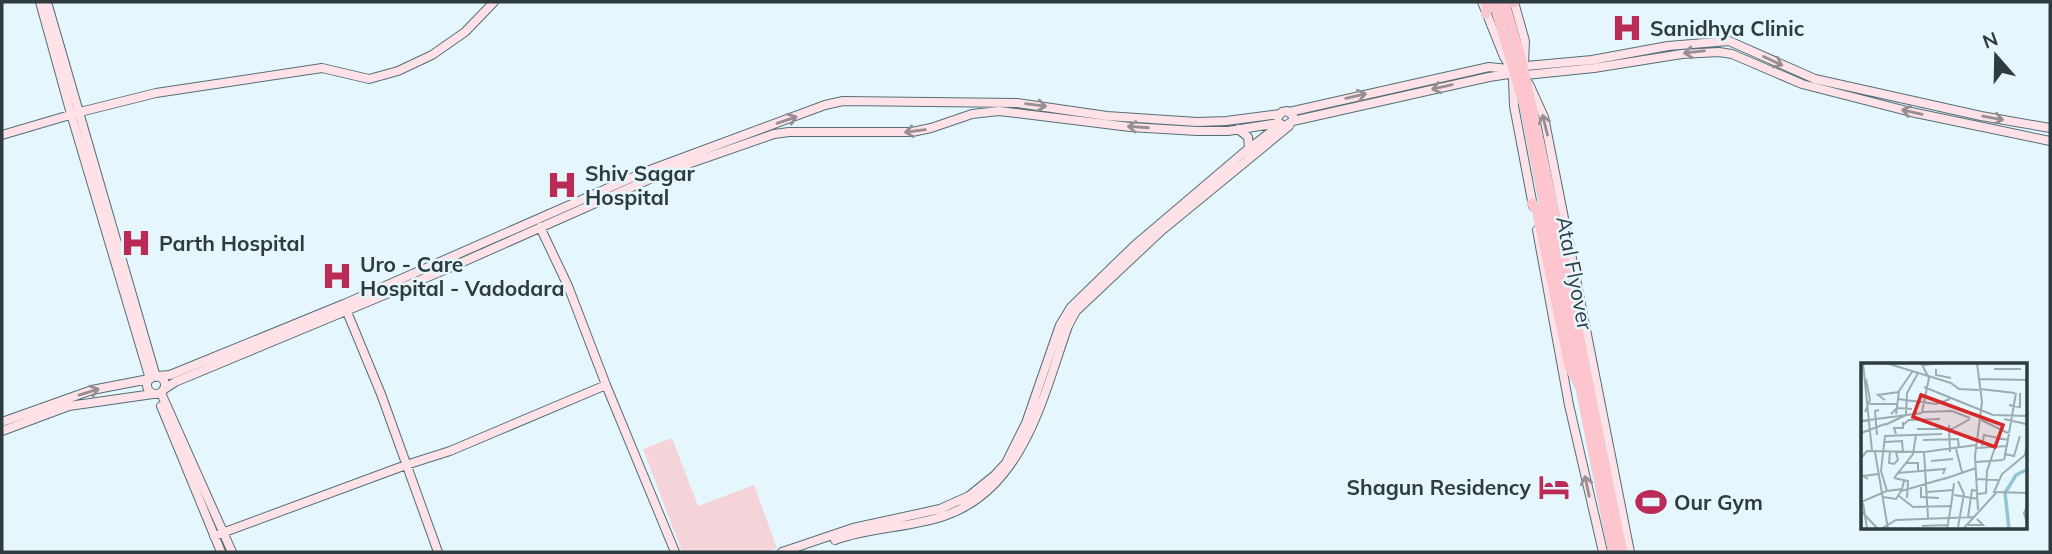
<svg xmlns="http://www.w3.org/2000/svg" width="2052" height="554" font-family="Mulish,sans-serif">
	<rect width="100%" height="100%" fill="#e5f7fd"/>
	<!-- garden -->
	<path fill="#f4d4d8" d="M672 438 698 506 754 485 777 548 765 552H682L643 449Z"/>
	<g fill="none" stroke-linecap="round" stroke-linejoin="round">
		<!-- secondary casing -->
		<g stroke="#546f79" stroke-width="10">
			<path id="secondary" d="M40 2 71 114 150 379
				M47 2 156 377
				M1482 2 1504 57 1510 66
				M1514 2 1525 41 1524 64
				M1526 66 1592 60 1668 46 1729 41 1815 79 1981 116 2050 128
				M1526 75 1594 68 1682 54 1719 52 1732 54 1802 84 1911 112 2050 141
				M1513 79 1514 106 1533 206
				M1529 84 1544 117 1630 552
				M1289 112 1489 67 1509 69
				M1278 117 1282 112 1287 111 1293 116V121
				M1285 126 1293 121 1489 77 1509 74
				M1238 129 1248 137 1249 148
				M2 135 80 112 156 93 322 68 369 79 398 71 432 55 465 32 494 2
				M540 227 568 286 606 385 675 552
				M1537 230 1569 405 1603 552
				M345 307 381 394 438 552
				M157 376 170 375 344 304 647 171 825 105 843 101 1017 103 1107 116 1197 122 1226 121 1280 114
				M147 385a9 9 0 1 1 18 0a9 9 0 1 1-18 0Z
				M163 390 175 382 447 269 668 171 774 134 789 132H912L931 128 972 114 999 111 1130 127 1197 131H1228L1279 123
				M161 393 232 552
				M161 406 221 552
				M2 422 92 390 149 379
				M2 431 69 406 153 394
				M214 536 406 465 450 451 606 385
				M835 540C870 527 909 528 944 516 1024 489 1043 396 1068 326L1076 311 1160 232 1289 126
				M782 552 853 528 940 509 969 496 995 475 1006 463 1026 423 1060 325 1071 307 1135 245 1242 154 1281 124"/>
		</g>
		<!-- primary casing -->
		<g stroke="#d1d4d5" stroke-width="10">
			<path id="primary" d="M1514 2V3
				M1486 14 1487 2
				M1532 203 1537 211 1569 366 1579 385"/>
		</g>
		<!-- secondary -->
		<use href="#secondary" stroke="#fee2e7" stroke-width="8"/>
		<!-- primary -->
		<use href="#primary" stroke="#fec5ce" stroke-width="9"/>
		<!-- primary-bridge casing -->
		<g stroke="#d1d4d5" stroke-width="10" stroke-linecap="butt">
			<path id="primary-bridge" d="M1494 2 1525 108 1613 552
				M1504 2 1521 59 1552 202 1622 552"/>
		</g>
		<!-- primary-bridge -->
		<use href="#primary-bridge" stroke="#fec5ce" stroke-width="9"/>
	</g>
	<!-- one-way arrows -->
	<defs><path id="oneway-shaft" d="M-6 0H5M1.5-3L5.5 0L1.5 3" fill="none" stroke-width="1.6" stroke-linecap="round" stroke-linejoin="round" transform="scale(1.75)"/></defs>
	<g stroke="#968e93">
		<use href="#oneway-shaft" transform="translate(1694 52) rotate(174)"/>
		<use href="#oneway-shaft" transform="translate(1773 61) rotate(25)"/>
		<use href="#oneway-shaft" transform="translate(1442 87) rotate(167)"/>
		<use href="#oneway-shaft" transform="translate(1356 96) rotate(-13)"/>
		<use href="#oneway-shaft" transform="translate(1036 105) rotate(7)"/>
		<use href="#oneway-shaft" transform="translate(1912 112) rotate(-167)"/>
		<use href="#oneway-shaft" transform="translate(1993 118) rotate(10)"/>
		<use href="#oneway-shaft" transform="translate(787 120) rotate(-19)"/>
		<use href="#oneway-shaft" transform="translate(1545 125) rotate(-104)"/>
		<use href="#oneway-shaft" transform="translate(1138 127) rotate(-176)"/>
		<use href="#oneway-shaft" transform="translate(915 131) rotate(173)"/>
		<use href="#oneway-shaft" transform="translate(89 392) rotate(-17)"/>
		<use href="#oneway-shaft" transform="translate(1587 486) rotate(-102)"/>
	</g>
	<!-- icons -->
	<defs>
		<g id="hospital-bare" transform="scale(2.415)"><path d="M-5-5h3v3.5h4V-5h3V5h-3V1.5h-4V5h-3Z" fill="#ba2b55" stroke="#e5f7fd" stroke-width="2.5" paint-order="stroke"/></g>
		<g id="hotel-bare" transform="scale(2.415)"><path d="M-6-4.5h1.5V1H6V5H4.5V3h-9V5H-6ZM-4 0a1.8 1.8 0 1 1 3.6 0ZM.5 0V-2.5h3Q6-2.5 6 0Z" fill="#ba2b55" stroke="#e5f7fd" stroke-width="2.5" paint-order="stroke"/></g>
		<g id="stadium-bare" transform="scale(2.415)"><path d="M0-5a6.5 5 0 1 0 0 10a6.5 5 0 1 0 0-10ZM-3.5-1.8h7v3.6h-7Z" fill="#ba2b55" stroke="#e5f7fd" stroke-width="2.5" paint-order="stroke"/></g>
	</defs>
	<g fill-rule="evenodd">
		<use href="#hospital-bare" x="1627" y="28"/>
		<use href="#hospital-bare" x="562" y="185"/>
		<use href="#hospital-bare" x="136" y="243"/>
		<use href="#hospital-bare" x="337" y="276"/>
		<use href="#hotel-bare" x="1554" y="487"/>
		<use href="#stadium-bare" x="1651" y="502"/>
	</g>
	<g text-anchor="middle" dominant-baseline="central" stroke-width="5" stroke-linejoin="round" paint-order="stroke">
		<!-- poi labels -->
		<g font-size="21" font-weight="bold" fill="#2f3b3f" stroke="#e5f7fd" text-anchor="start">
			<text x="1650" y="28">Sanidhya Clinic</text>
			<text x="585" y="173">Shiv Sagar<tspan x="585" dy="24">Hospital</tspan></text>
			<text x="159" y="243">Parth Hospital</text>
			<text x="360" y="264">Uro - Care<tspan x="360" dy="24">Hospital - Vadodara</tspan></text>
			<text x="1531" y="487" text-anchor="end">Shagun Residency</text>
			<text x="1674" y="502">Our Gym</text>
		</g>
		<!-- street labels -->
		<g font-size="21" fill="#2f3b3f" stroke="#e5f7fd">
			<text transform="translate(1575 273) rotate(79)">Atal Flyover</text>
		</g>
	</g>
	<!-- overview -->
	<g transform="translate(1861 363)">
		<rect width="166" height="166" fill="#e5f7fd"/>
		<path fill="none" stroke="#93c4d4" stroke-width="3.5" d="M148 166 144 130 155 112 167 106"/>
		<path fill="none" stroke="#9cacb1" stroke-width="2" d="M2 0 11 88M25 0 90 20M60 0 68 15 61 49M116 0 121 39 114 93 117 147M62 2 83 0M75 6V12L90 15M133 6H160M118 16 167 17M90 20 98 26 118 27M63 24 132 52 167 53M119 26 154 30M37 36 75 41 89 36M24 37 17 32 38 29M9 41H36M148 42 159 44V30M4 49 9 37 5 16M61 49 91 48 109 55M30 51 36 45 51 46M35 51 38 28 51 9M143 56 165 61M120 57 147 70M0 58 61 50M24 62 45 52 46 30 57 10M42 62 48 57 79 56M88 62 89 89M56 66H91L109 56M0 70 24 61M148 70 155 30M35 71 33 65H42V59M16 72 14 48 18 47M167 75 164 92 141 111 133 129 167 130M62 77 97 76 98 85M24 79 41 78 42 89M121 83 123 72 147 77M116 85 146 83M95 86 101 109M14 89 27 166M29 89 28 100 33 101 37 97 35 89M63 89 67 155M63 89 115 82M144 91 153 93 159 73M0 95 6 88 63 89M143 97 148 71M70 98 92 96M115 99 142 97M44 100H57V109M36 110 84 106 82 111M33 115 52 91 55 72M33 115 47 118 46 135M7 116 2 113 18 111M83 116 115 105M115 116 137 117M97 118 103 131 97 164M60 122V134L78 135M26 128 41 126 43 118M66 129 92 127M117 131 125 130 126 108 140 67M93 132 117 136M38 133 52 144 90 143 86 166M22 134 35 136 40 128 85 115M0 139 26 128 20 108 24 73 81 71M2 140 6 165M167 141 163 150 167 163M90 143 93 120M0 148 17 166M107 154 111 127 116 128M107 162H122L116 156M61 163 86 162M20 166 35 157 113 154M102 166 135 130"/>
		<path fill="#d62828" fill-opacity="0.15" stroke="#d62828" stroke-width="3.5" d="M60 32 142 62 134 84 52 54Z"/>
		<rect width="166" height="166" fill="none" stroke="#2f3b3f" stroke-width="3.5"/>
	</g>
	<!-- border -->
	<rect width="2052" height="554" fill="none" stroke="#2f3b3f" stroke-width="7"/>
	<!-- north arrow -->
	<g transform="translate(1996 56) rotate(340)" stroke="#e5f7fd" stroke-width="5" paint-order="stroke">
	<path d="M0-5L12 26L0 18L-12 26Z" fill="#2f3b3f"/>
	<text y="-10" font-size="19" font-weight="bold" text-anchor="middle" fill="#2f3b3f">N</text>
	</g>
</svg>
